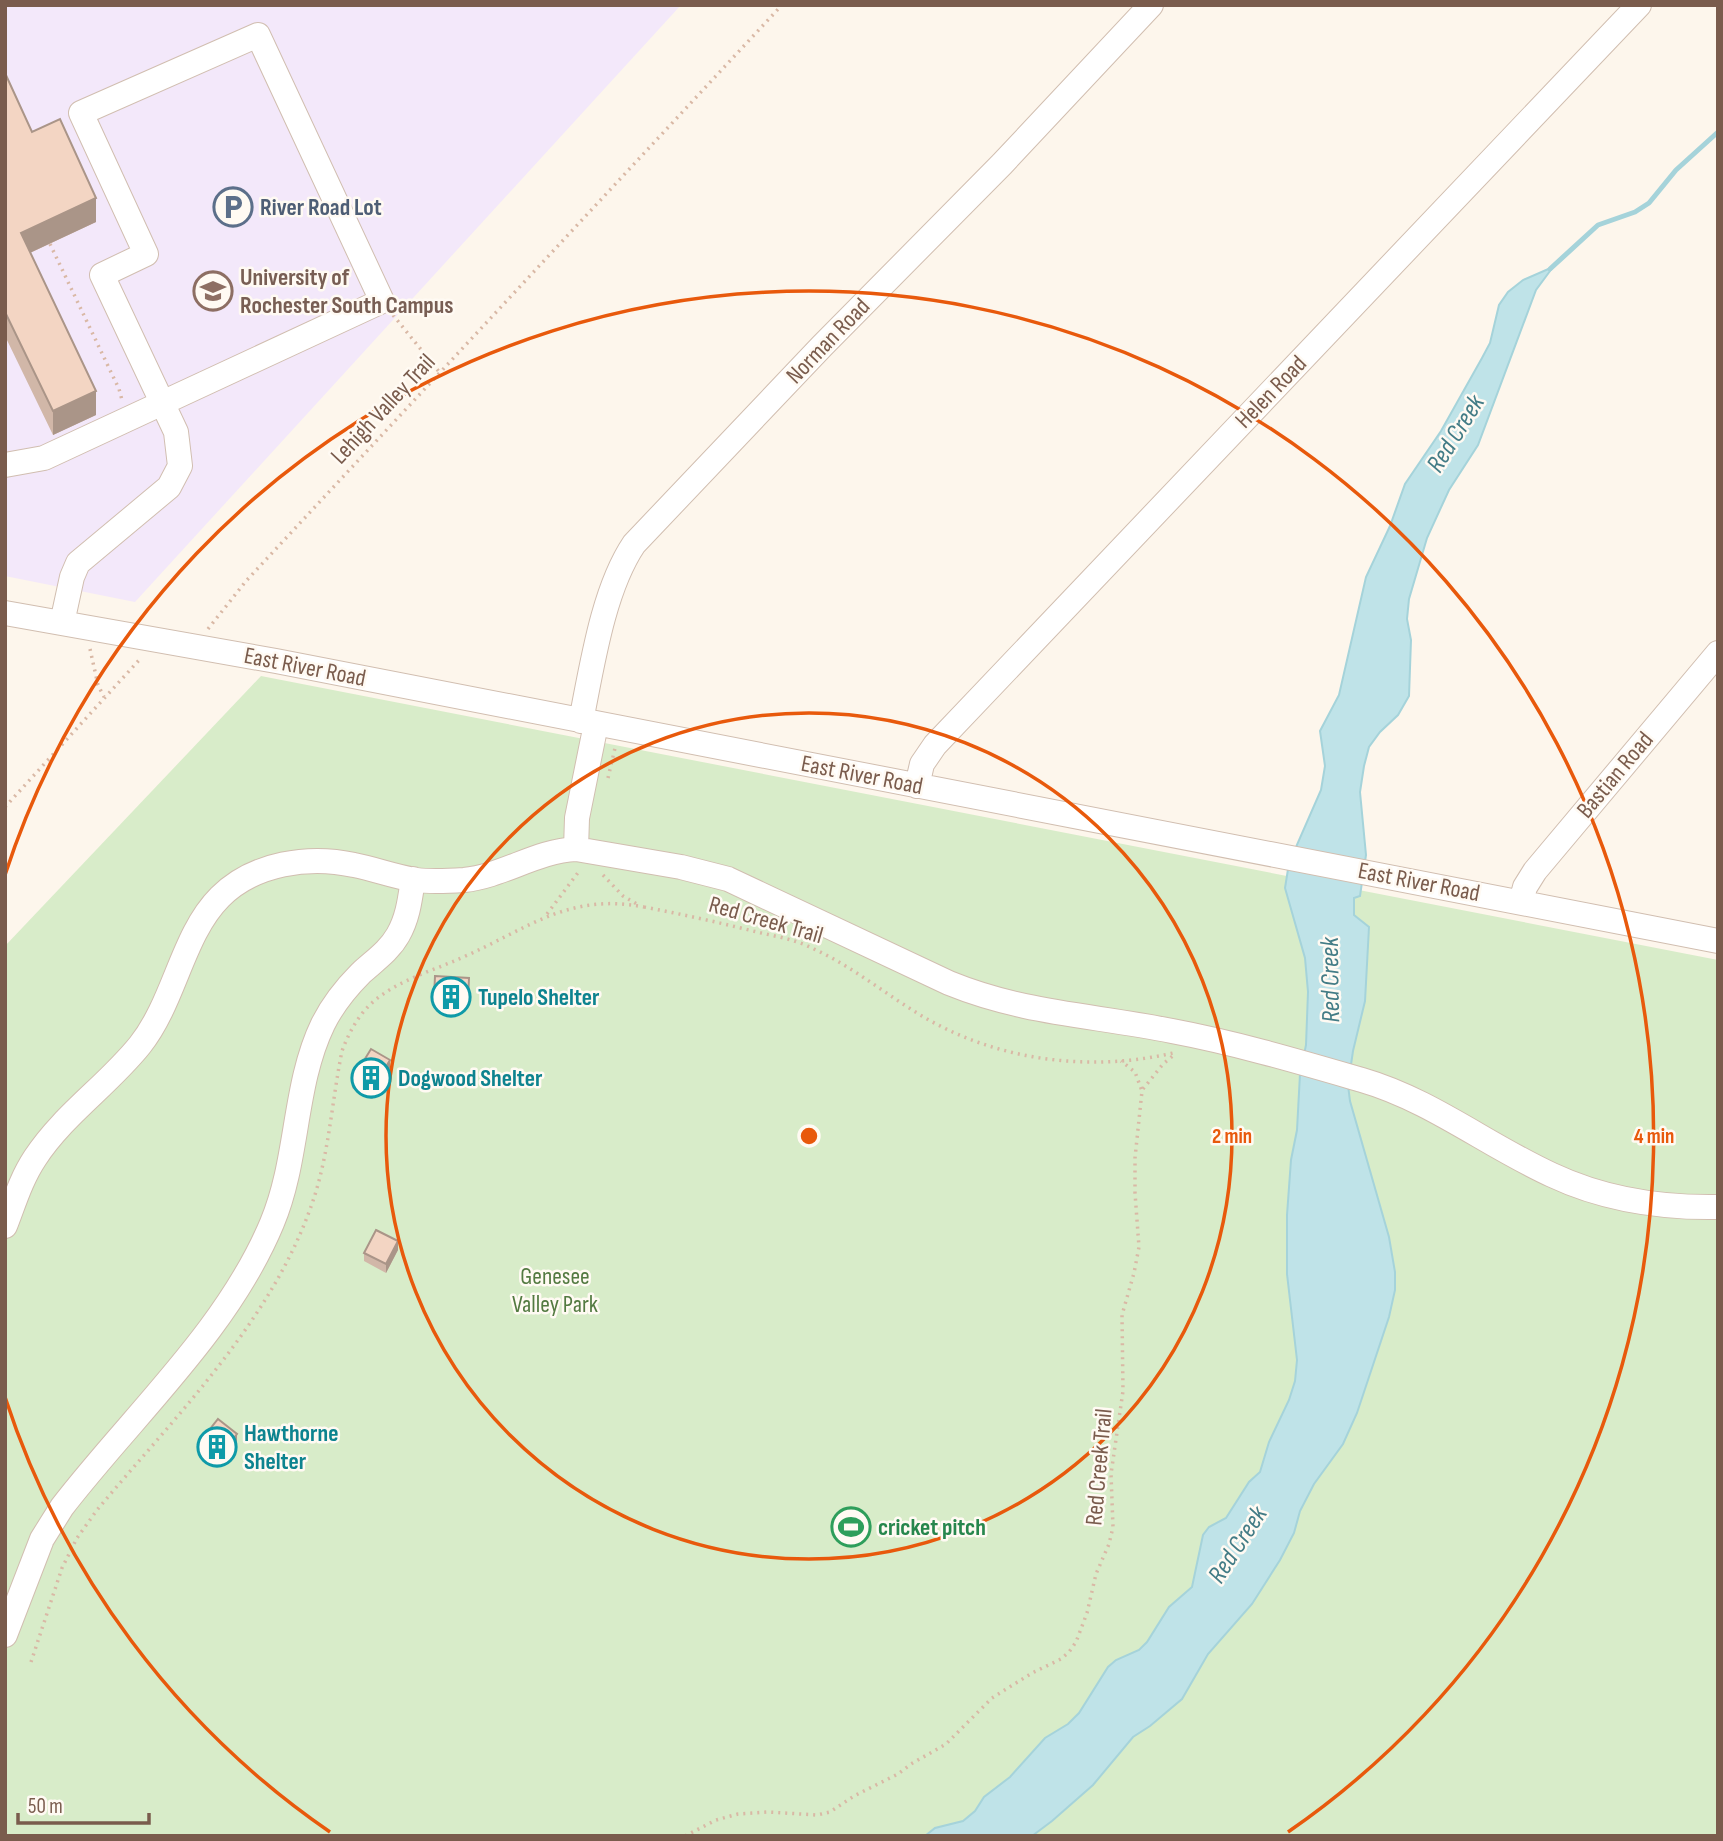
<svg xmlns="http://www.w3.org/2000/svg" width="1723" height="1841" font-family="'Sofia Sans Condensed',sans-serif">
	<rect width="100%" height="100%" fill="#fdf6ec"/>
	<!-- education -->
	<path fill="#f3e8fa" d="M5 5H681L135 602 5 576Z"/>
	<!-- green -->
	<path fill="#d8ecc9" d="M261 676 1718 960V1836H5V946Z"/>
	<!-- water -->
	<path fill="#bfe3e8" stroke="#a5d3da" stroke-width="2" d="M1553 267 1536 290 1478 445 1449 490 1427 538 1409 599 1407 619 1411 640 1409 696 1398 715 1380 732 1369 747 1364 766 1360 792 1366 855 1360 896 1354 898V915L1369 927 1365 1001 1353 1051 1348 1085 1350 1101 1389 1237 1395 1272V1290L1389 1317 1357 1413 1343 1444 1314 1484 1300 1511 1294 1533 1280 1560 1252 1604 1208 1654 1182 1699 1150 1726 1133 1737 1093 1785 1052 1821 1032 1836H925L935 1828 963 1821 975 1811 984 1797 1010 1777 1045 1738 1068 1724 1079 1713 1108 1667 1116 1660 1139 1650 1147 1642 1169 1607 1192 1587 1203 1535 1209 1527 1226 1518 1249 1482 1260 1472 1269 1442 1289 1400 1295 1381 1297 1360 1287 1274V1215L1291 1160 1297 1130 1300 1074 1306 1045 1308 992 1305 958 1285 888 1289 863 1321 790 1325 766 1320 731 1339 695 1366 577 1390 526 1405 484 1441 431 1482 358 1490 343 1499 305 1508 292 1523 280Z"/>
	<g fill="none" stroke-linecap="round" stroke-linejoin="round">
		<!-- stream -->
		<path stroke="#a5d3da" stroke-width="5" d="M1550 269 1598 225 1635 212 1649 203 1676 170 1718 132"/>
		<!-- minor casing -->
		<g stroke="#d1beb0" stroke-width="26">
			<path id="minor" d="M5 465 44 458 382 301 258 35 81 113 146 254 102 275 176 432 180 466 169 487 78 563 72 577 62 623
				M5 613 276 661 1718 941
				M581 721C592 666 603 590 634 544L822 346 1002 164 1151 5
				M917 786 922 764 935 745 1639 5
				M576 849 681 867 728 879 949 983C1025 1014 1094 1015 1172 1031 1236 1043 1300 1062 1362 1080 1431 1100 1488 1146 1552 1175 1603 1199 1662 1208 1718 1207
				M1521 902 1525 887 1535 871 1718 653
				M5 1226C14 1203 21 1179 35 1158 63 1115 108 1085 140 1045 175 1001 182 935 220 897 254 863 309 855 354 865 375 869 395 877 416 880 432 882 448 881 464 880 503 876 536 851 576 849L577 818 596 724
				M5 1635 42 1539 62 1507C132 1416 227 1331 272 1223 299 1159 293 1086 323 1024 333 1004 346 988 361 973 374 961 389 951 398 935 408 918 410 899 413 879"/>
		</g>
		<!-- path -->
		<path stroke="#d9b8a5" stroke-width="3.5" stroke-dasharray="2 5" stroke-linecap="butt" d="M50 244 119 389 122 400
			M393 315 440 373
			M208 629 246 581 782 5
			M90 649 98 685 104 697
			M608 778 615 748
			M5 807 141 658
			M603 875 623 896 637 904
			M644 907C681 914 717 922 753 931 773 936 795 939 814 949 851 966 883 992 917 1013 993 1060 1087 1073 1173 1053
			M547 914 580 870
			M1143 1089 1163 1064 1175 1054
			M31 1662 62 1568 77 1538 97 1510C173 1419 267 1326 309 1212 329 1160 331 1105 342 1051 349 1032 359 1014 374 1001 399 980 432 971 461 958 526 930 568 892 644 907
			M685 1836 716 1820 738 1814 768 1812 817 1815 830 1812 854 1796 898 1774 911 1764 946 1744 992 1698 1032 1673 1061 1659 1069 1652 1076 1642 1087 1613 1096 1574 1109 1544 1113 1527 1111 1474 1123 1391 1122 1315 1134 1273 1139 1247 1135 1193V1158L1142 1091 1135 1072 1121 1061"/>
		<!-- minor -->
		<use href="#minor" stroke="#fff" stroke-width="24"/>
	</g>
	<!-- wall -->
	<path fill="#d1b7a8" d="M5 73 32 132 96 222 30 253 96 415 53 435 5 336Z
		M469 978 468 1009 434 1007V999Z
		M390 1068 372 1099 352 1088V1080Z
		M398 1250 386 1273 364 1261V1253Z
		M237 1442 217 1467 198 1452V1444Z"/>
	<!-- shaded-wall -->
	<path fill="#aa9588" d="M96 198V222L21 257V233Z
		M96 391V415L53 435V411Z
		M390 1060V1068L372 1099V1091Z
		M398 1241V1250L386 1273V1264Z
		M237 1434V1442L217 1467V1459Z"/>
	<!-- building -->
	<path fill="#f3d5c3" stroke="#aa9588" stroke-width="2" d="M5 73 32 132 60 119 96 198 21 233 96 391 53 411 5 312Z
		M435 976 469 978 468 1001 434 999Z
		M371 1049 390 1060 372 1091 352 1080Z
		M376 1230 398 1241 386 1264 364 1253Z
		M218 1419 237 1434 217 1459 198 1444Z"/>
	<!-- distance rings -->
	<g fill="none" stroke="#e8590c" stroke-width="3.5">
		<circle cx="809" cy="1136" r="423"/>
		<path d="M330 1832A845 845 0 0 1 5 1397M5 875A845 845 0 1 1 1288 1832"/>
	</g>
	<!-- icons -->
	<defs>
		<g id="parking-ring" transform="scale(2.0125)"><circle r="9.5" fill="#fffaf3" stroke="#5c6f8a" stroke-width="1.5"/><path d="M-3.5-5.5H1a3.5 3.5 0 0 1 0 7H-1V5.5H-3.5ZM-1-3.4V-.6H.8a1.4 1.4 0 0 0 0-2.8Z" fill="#5c6f8a"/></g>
		<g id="university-ring" transform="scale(2.0125)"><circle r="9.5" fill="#fffaf3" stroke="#8d6e63" stroke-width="1.5"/><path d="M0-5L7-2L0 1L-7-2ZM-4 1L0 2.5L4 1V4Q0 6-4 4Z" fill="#8d6e63"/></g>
		<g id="building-ring" transform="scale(2.0125)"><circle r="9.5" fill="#fffaf3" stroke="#0f9aa8" stroke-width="1.5"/><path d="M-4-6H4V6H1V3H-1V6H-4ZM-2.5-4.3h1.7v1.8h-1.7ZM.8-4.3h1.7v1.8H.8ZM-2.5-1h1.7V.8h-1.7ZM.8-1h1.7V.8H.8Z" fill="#0f9aa8"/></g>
		<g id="stadium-ring" transform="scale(2.0125)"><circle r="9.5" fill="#fffaf3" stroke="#2e9e5b" stroke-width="1.5"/><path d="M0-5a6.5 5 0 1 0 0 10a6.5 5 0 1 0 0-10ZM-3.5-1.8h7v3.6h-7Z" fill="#2e9e5b"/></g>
	</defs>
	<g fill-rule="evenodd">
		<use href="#parking-ring" x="233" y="207"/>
		<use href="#university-ring" x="213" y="291"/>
		<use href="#building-ring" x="451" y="997"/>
		<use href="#building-ring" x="371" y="1078"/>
		<use href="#building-ring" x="217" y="1447"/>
		<use href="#stadium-ring" x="851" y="1527"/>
	</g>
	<g text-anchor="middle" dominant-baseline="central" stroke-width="5" stroke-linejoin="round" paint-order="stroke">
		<!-- service labels -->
		<g font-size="24" font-weight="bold" fill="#4e5e75" stroke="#fffaf3" text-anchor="start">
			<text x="260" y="207">River Road Lot</text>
		</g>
		<!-- education labels -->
		<g font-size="24" font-weight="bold" fill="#785e54" stroke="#fffaf3" text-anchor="start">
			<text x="240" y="277">University of<tspan x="240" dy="28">Rochester South Campus</tspan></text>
		</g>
		<!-- street labels -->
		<g font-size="24" fill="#7a5c4d" stroke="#fffaf3">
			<text transform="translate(828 341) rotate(-46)">Norman Road</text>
			<text transform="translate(1271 392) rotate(-46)">Helen Road</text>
			<text transform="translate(383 409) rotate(-47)">Lehigh Valley Trail</text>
			<text transform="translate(305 667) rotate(11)">East River Road</text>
			<text transform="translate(862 775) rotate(11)">East River Road</text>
			<text transform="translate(1615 775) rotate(-50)">Bastian Road</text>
			<text transform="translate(1419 882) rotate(11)">East River Road</text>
			<text transform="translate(766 920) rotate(16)">Red Creek Trail</text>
			<text transform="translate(1099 1467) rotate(-85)">Red Creek Trail</text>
		</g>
		<!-- culture labels -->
		<g font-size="24" font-weight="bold" fill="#0d838f" stroke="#fffaf3" text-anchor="start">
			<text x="478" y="997">Tupelo Shelter</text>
			<text x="398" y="1078">Dogwood Shelter</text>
			<text x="244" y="1433">Hawthorne<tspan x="244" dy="28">Shelter</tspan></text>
		</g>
		<!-- park labels -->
		<g font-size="24" fill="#537a41" stroke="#fffaf3">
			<text x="555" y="1276">Genesee<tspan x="555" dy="28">Valley Park</tspan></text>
		</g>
		<!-- leisure labels -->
		<g font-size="24" font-weight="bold" fill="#27864d" stroke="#fffaf3" text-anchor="start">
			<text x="878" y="1527">cricket pitch</text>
		</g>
		<!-- water labels -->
		<g font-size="26" font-style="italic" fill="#437c86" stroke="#fffaf3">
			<text transform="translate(1456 434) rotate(-58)">Red Creek</text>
			<text transform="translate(1331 980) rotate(-91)">Red Creek</text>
			<text transform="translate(1238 1545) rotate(-57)">Red Creek</text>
		</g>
	</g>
	<circle cx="809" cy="1136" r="10" fill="#e8590c" stroke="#fffaf3" stroke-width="3.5"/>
	<g font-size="21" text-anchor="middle" font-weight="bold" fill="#e8590c" stroke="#fffaf3" stroke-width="5" stroke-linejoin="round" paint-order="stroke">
		<text x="1232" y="1143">2 min</text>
		<text x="1654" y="1143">4 min</text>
	</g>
	<!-- border -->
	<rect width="1723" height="1841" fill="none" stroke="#7a5c4d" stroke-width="14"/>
	<!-- scale -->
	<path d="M18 1813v10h131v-10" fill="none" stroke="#7a5c4d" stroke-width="3.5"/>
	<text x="28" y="1813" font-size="21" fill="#7a5c4d" stroke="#fffaf3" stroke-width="5" paint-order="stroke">50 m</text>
</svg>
